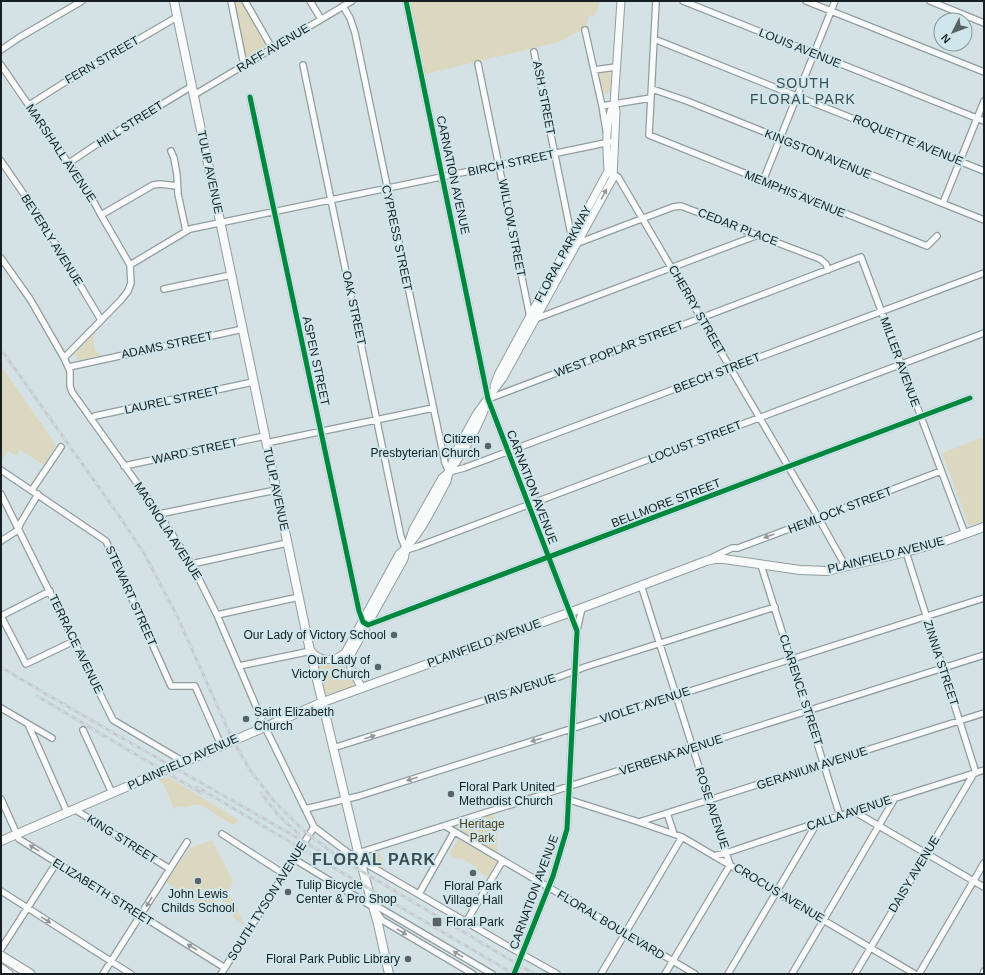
<svg xmlns="http://www.w3.org/2000/svg" width="985" height="975" font-family="Arial,sans-serif">
	<rect width="100%" height="100%" fill="#d5e2e5"/>
	<!-- green -->
	<path fill="#dcd8c0" d="M234 1H242L269 47 247 60Z
		M406 1H599C599 7 597 14 592 17L589 15 586 28 559 42 422 75Z
		M607 70 611 75 610 91 606 95C601 90 598 77 602 71Z
		M95 332C93 339 93 345 96 352L103 355 81 360 78 359 75 355 77 351Z
		M1 366 56 445 44 465 20 450 16 456 8 451 1 461Z
		M981 438 984 439V521L969 526 942 453Z
		M344 659C347 662 355 682 354 686L328 695 324 692 318 665 319 662H333Z
		M155 777 170 778 239 820 233 825 201 805C192 804 187 809 178 806L174 809 164 785Z
		M493 812 497 830 498 857 447 826Z
		M458 839 497 862 488 877 476 871 478 868 461 858 459 860 449 854Z
		M212 840 233 881 229 894 210 906 199 901 194 902 166 882 190 848Z
		M380 851 386 872 365 862 363 856Z
		M231 896 245 926 234 918 224 900Z"/>
	<g fill="none" stroke-linecap="round" stroke-linejoin="round">
		<!-- minor casing -->
		<g stroke="#929c9f" stroke-width="8">
			<path id="minor" d="M231 1 244 65
				M245 1 272 48
				M310 1 321 19
				M406 1 488 399 577 631 567 829 553 876 514 974
				M656 1 649 135 927 246 937 236
				M683 1 984 121
				M806 1 984 72
				M930 1 984 23
				M343 6 350 18 355 33 445 463 449 472 464 468 984 273
				M585 30 602 106 606 130
				M654 39 984 171
				M1 50 20 37 82 1
				M534 52 572 239 578 243 673 207 681 206 820 259 826 264 828 270
				M478 64 530 317 535 319 758 235
				M1 65 89 193 101 215 130 265 131 283 128 291 121 300 64 358
				M303 65 401 537 406 550 419 546 984 333
				M594 70 616 67
				M652 89 687 101 984 220
				M194 95 352 1
				M250 97 359 611 363 622 368 625 970 398
				M29 105 62 84 177 17
				M602 106 651 98
				M171 151 174 158 177 175 178 194 186 231
				M1 161 39 216 101 320
				M69 163 100 142 192 86
				M610 172 618 177 818 517 846 567
				M763 181 835 1
				M943 203 984 101
				M101 215 153 185 160 184 177 186
				M1 258 30 299 64 358 70 371V386L72 392 159 514 192 565 217 615 265 727 314 827 347 852 360 860 504 944 557 974
				M130 265 190 229 610 142
				M164 289 231 275
				M69 367 243 329
				M488 399 861 257 965 534
				M91 419 95 416 253 382
				M266 443 433 408
				M124 466 265 436
				M1 470 106 541 171 686H195L221 745
				M32 490 61 447
				M1 494 113 720 184 762
				M159 514 276 490
				M1 541 18 530 20 524 38 494
				M906 552 976 773
				M711 558 732 548H738L773 535 941 471
				M192 565 196 563 287 543
				M761 565 840 816
				M641 585 730 865 665 974
				M50 591 1 616 26 664 74 641
				M217 615 299 597
				M577 630 582 608
				M239 666 311 651
				M1 708 52 738
				M28 724 67 812
				M83 730 112 793
				M333 748 553 679 585 667 775 607
				M1 799 19 839 225 968
				M570 800 639 822 682 837 915 974
				M74 809 170 869
				M305 809 359 796 984 598
				M855 812 984 887
				M667 813 674 834
				M639 822 984 713
				M445 826 695 974
				M222 834 284 874
				M358 853 984 655
				M714 856 726 853 801 828 984 770
				M294 859 373 907 382 920 473 974
				M1 891 131 974
				M419 894 454 832
				M373 907 380 908 492 974
				M466 922 503 860
				M1 949 57 862
				M103 974 187 842
				M221 974 314 827
				M601 974 682 837
				M728 974 817 823
				M792 974 895 798
				M855 974 973 775
				M919 974 984 863
				M983 974 984 971"/>
		</g>
		<!-- tertiary casing -->
		<g stroke="#929c9f" stroke-width="9">
			<path id="tertiary" d="M494 386 498 375 608 171C607 149 604 124 614 104
				M311 651C320 662 334 662 345 653L399 554C419 539 435 503 447 481 449 468 454 467 460 456 470 441 481 420 487 403
				M362 688 351 669 350 656 404 559 406 550 413 529 442 478 449 472 455 453 477 413 503 378 613 178 616 111 614 104 621 1"/>
		</g>
		<!-- secondary casing -->
		<g stroke="#929c9f" stroke-width="10">
			<path id="secondary" d="M174 1 309 646 360 860 378 924 389 974
				M1 841 323 702 582 608 706 561 714 559H724L800 570 827 571 906 552 945 541 984 527"/>
		</g>
		<!-- primary casing -->
		<g stroke="#929c9f" stroke-width="11">
			<path id="primary" d="M1 956 30 974
				M1 969 8 974"/>
		</g>
		<!-- minor -->
		<use href="#minor" stroke="#f9fbfb" stroke-width="5.5"/>
		<!-- tertiary -->
		<use href="#tertiary" stroke="#f9fbfb" stroke-width="7"/>
		<!-- secondary -->
		<use href="#secondary" stroke="#f9fbfb" stroke-width="8"/>
		<!-- primary -->
		<use href="#primary" stroke="#f9fbfb" stroke-width="9"/>
		<!-- rail casing -->
		<g stroke="#c7cbcc" stroke-width="3">
			<path id="rail" d="M1 349 115 510 144 553 177 616 233 741 250 770 274 801 303 830 338 857 534 974
				M1 667C108 732 218 791 325 854
				M37 696 201 793
				M197 787 514 974
				M261 793 280 817 299 834"/>
		</g>
		<!-- rail -->
		<use href="#rail" stroke="#cee6ec" stroke-width="1.5" stroke-dasharray="4.5" stroke-linecap="butt"/>
		<!-- cycleway casing -->
		<g stroke="#cee6ec" stroke-width="8">
			<path id="cycleway" d="M406 1 488 399 577 631 567 829 553 876 514 974
				M250 97 359 611 363 622 368 625 970 398"/>
		</g>
		<!-- cycleway -->
		<use href="#cycleway" stroke="#00873e" stroke-width="5"/>
	</g>
	<!-- one-way arrows -->
	<defs><path id="oneway-solid" d="M-6-.8H1V-3.2L6.5 0L1 3.2V.8H-6Z"/></defs>
	<g fill="#939899">
		<use href="#oneway-solid" transform="translate(604 194) rotate(-62)"/>
		<use href="#oneway-solid" transform="translate(769 536) rotate(160)"/>
		<use href="#oneway-solid" transform="translate(370 737) rotate(-17)"/>
		<use href="#oneway-solid" transform="translate(536 740) rotate(162)"/>
		<use href="#oneway-solid" transform="translate(412 779) rotate(162)"/>
		<use href="#oneway-solid" transform="translate(34 848) rotate(-148)"/>
		<use href="#oneway-solid" transform="translate(149 902) rotate(122)"/>
		<use href="#oneway-solid" transform="translate(46 920) rotate(32)"/>
		<use href="#oneway-solid" transform="translate(402 932) rotate(31)"/>
		<use href="#oneway-solid" transform="translate(192 947) rotate(-148)"/>
		<use href="#oneway-solid" transform="translate(458 954) rotate(-149)"/>
	</g>
	<!-- markers -->
	<g fill="#596366" stroke="#cee6ec" stroke-width="1.5">
		<circle cx="488" cy="446" r="4"/>
		<circle cx="394" cy="635" r="4"/>
		<circle cx="378" cy="667" r="4"/>
		<circle cx="246" cy="719" r="4"/>
		<circle cx="451" cy="794" r="4"/>
		<circle cx="473" cy="873" r="4"/>
		<circle cx="198" cy="881" r="4"/>
		<circle cx="288" cy="892" r="4"/>
		<rect x="432" y="917" width="10" height="10" rx="2"/>
		<circle cx="408" cy="959" r="4"/>
	</g>
	<g text-anchor="middle" dominant-baseline="central" stroke-width="4" stroke-linejoin="round" paint-order="stroke">
		<!-- street labels -->
		<g font-size="12" fill="#161f21" stroke="#cee6ec">
			<text transform="translate(273 48) rotate(-31)">RAFF AVENUE</text>
			<text transform="translate(800 48) rotate(22)">LOUIS AVENUE</text>
			<text transform="translate(102 60) rotate(-30)">FERN STREET</text>
			<text transform="translate(544 98) rotate(79)">ASH STREET</text>
			<text transform="translate(130 124) rotate(-32)">HILL STREET</text>
			<text transform="translate(908 140) rotate(22)">ROQUETTE AVENUE</text>
			<text transform="translate(61 153) rotate(56)">MARSHALL AVENUE</text>
			<text transform="translate(818 154) rotate(22)">KINGSTON AVENUE</text>
			<text transform="translate(511 163) rotate(-12)">BIRCH STREET</text>
			<text transform="translate(210 172) rotate(78)">TULIP AVENUE</text>
			<text transform="translate(453 175) rotate(78)">CARNATION AVENUE</text>
			<text transform="translate(795 194) rotate(22)">MEMPHIS AVENUE</text>
			<text transform="translate(738 227) rotate(21)">CEDAR PLACE</text>
			<text transform="translate(512 228) rotate(79)">WILLOW STREET</text>
			<text transform="translate(397 238) rotate(78)">CYPRESS STREET</text>
			<text transform="translate(52 240) rotate(58)">BEVERLY AVENUE</text>
			<text transform="translate(563 254) rotate(-62)">FLORAL PARKWAY</text>
			<text transform="translate(354 308) rotate(78)">OAK STREET</text>
			<text transform="translate(697 310) rotate(60)">CHERRY STREET</text>
			<text transform="translate(167 345) rotate(-12)">ADAMS STREET</text>
			<text transform="translate(619 349) rotate(-21)">WEST POPLAR STREET</text>
			<text transform="translate(316 361) rotate(78)">ASPEN STREET</text>
			<text transform="translate(900 362) rotate(70)">MILLER AVENUE</text>
			<text transform="translate(717 373) rotate(-21)">BEECH STREET</text>
			<text transform="translate(172 400) rotate(-12)">LAUREL STREET</text>
			<text transform="translate(695 442) rotate(-21)">LOCUST STREET</text>
			<text transform="translate(195 451) rotate(-12)">WARD STREET</text>
			<text transform="translate(532 487) rotate(69)">CARNATION AVENUE</text>
			<text transform="translate(276 489) rotate(78)">TULIP AVENUE</text>
			<text transform="translate(666 503) rotate(-21)">BELLMORE STREET</text>
			<text transform="translate(840 510) rotate(-21)">HEMLOCK STREET</text>
			<text transform="translate(168 531) rotate(57)">MAGNOLIA AVENUE</text>
			<text transform="translate(886 555) rotate(-14)">PLAINFIELD AVENUE</text>
			<text transform="translate(131 596) rotate(66)">STEWART STREET</text>
			<text transform="translate(484 643) rotate(-20)">PLAINFIELD AVENUE</text>
			<text transform="translate(76 644) rotate(64)">TERRACE AVENUE</text>
			<text transform="translate(941 663) rotate(72)">ZINNIA STREET</text>
			<text transform="translate(520 689) rotate(-18)">IRIS AVENUE</text>
			<text transform="translate(801 690) rotate(72)">CLARENCE STREET</text>
			<text transform="translate(645 705) rotate(-18)">VIOLET AVENUE</text>
			<text transform="translate(671 755) rotate(-18)">VERBENA AVENUE</text>
			<text transform="translate(183 762) rotate(-24)">PLAINFIELD AVENUE</text>
			<text transform="translate(812 768) rotate(-18)">GERANIUM AVENUE</text>
			<text transform="translate(712 808) rotate(72)">ROSE AVENUE</text>
			<text transform="translate(849 813) rotate(-18)">CALLA AVENUE</text>
			<text transform="translate(122 839) rotate(32)">KING STREET</text>
			<text transform="translate(914 874) rotate(-59)">DAISY AVENUE</text>
			<text transform="translate(103 892) rotate(32)">ELIZABETH STREET</text>
			<text transform="translate(534 892) rotate(-70)">CARNATION AVENUE</text>
			<text transform="translate(779 893) rotate(31)">CROCUS AVENUE</text>
			<text transform="translate(267 901) rotate(-58)">SOUTH TYSON AVENUE</text>
			<text transform="translate(611 925) rotate(31)">FLORAL BOULEVARD</text>
		</g>
		<!-- poi labels -->
		<g font-size="12" fill="#161f21" stroke="#cee6ec" text-anchor="end">
			<text x="480" y="439">Citizen<tspan x="480" dy="14">Presbyterian Church</tspan></text>
			<text x="386" y="635">Our Lady of Victory School</text>
			<text x="370" y="660">Our Lady of<tspan x="370" dy="14">Victory Church</tspan></text>
			<text x="254" y="712" text-anchor="start">Saint Elizabeth<tspan x="254" dy="14">Church</tspan></text>
			<text x="459" y="787" text-anchor="start">Floral Park United<tspan x="459" dy="14">Methodist Church</tspan></text>
			<text x="296" y="885" text-anchor="start">Tulip Bicycle<tspan x="296" dy="14">Center &amp; Pro Shop</tspan></text>
			<text x="473" y="886" text-anchor="middle">Floral Park<tspan x="473" dy="14">Village Hall</tspan></text>
			<text x="198" y="894" text-anchor="middle">John Lewis<tspan x="198" dy="14">Childs School</tspan></text>
			<text x="446" y="922" text-anchor="start">Floral Park</text>
			<text x="400" y="959">Floral Park Public Library</text>
		</g>
		<!-- park labels -->
		<g font-size="12" fill="#524219" stroke="#cee6ec">
			<text x="482" y="824">Heritage<tspan x="482" dy="14">Park</tspan></text>
		</g>
		<!-- quarter labels -->
		<g font-size="14" letter-spacing="1" fill="#3b4f55" stroke="#cee6ec">
			<text x="803" y="83">SOUTH<tspan x="803" dy="16">FLORAL PARK</tspan></text>
		</g>
		<!-- district labels -->
		<g font-size="16" font-weight="bold" letter-spacing="1" fill="#3b4f55" stroke="#cee6ec">
			<text x="374" y="859">FLORAL PARK</text>
		</g>
	</g>
	<!-- border -->
	<rect width="985" height="975" fill="none" stroke="#161f21" stroke-width="4"/>
	<!-- north arrow -->
	<g transform="translate(953 32) rotate(228)"><circle r="19" fill="#cee6ec" stroke="#84969b"/>
	<path d="M0-3L7 15L0 10L-7 15Z" fill="#596366"/>
	<text y="-6" font-size="11" font-weight="bold" text-anchor="middle" fill="#161f21">N</text>
	</g>
</svg>
